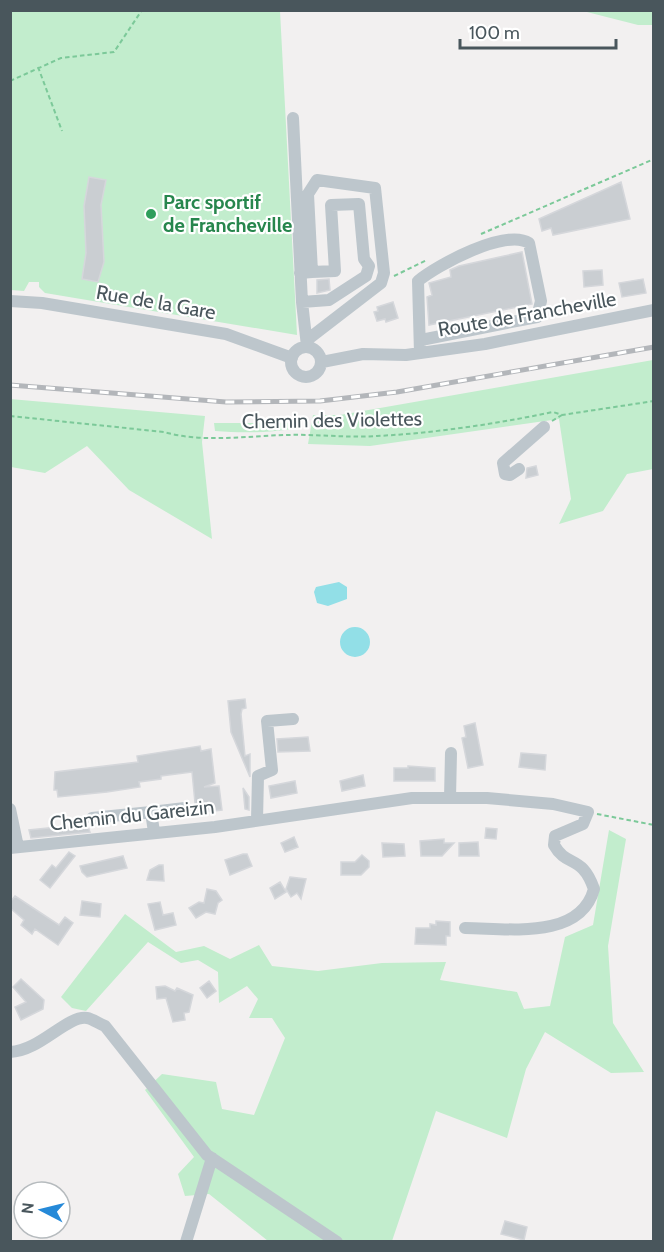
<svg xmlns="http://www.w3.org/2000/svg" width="664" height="1252" font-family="Cabin,sans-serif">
	<rect width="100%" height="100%" fill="#f2f0f0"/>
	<!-- green -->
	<path fill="#c2edcd" d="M10 11H280L297 335 45 293 39 287V282H29L24 291 11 290Z
		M583 11H653V25H638Z
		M653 360V469L627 474 603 511 559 524 571 499 559 419 370 446 308 444 313 415H340Z
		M10 399 205 416 202 442 212 539 129 490 87 446 45 473 11 467Z
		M214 423H291L292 429C266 433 241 433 215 431Z
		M609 830 626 839 608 946 613 1023 644 1072 611 1073 545 1032 526 1069 507 1138 436 1111 392 1241H268L209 1194 185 1196 178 1174 194 1157 145 1090 162 1074 216 1082 222 1109 254 1115 285 1038 272 1018H249L258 999 247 986 219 1003 218 972 198 960 181 963 148 942 86 1011 72 1008 61 997 125 914 176 952 204 946 230 959 259 945 272 966 318 971 382 963 446 962 440 980 517 992 524 1009 550 1006 565 937 593 925Z"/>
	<!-- water -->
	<path fill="#92dfe7" d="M339 582 347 587V599L328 606 317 603 314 592 316 587Z
		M340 642a15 15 0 1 1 30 0a15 15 0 1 1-30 0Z"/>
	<!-- building -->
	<path fill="#caced2" stroke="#d5d7db" stroke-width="1.5" d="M89 177 106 180 101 205 104 262 98 282 82 279 86 253 84 206Z
		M621 182 630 219 553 235 551 228 542 231 539 219Z
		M522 252 532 304 429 325 427 297 432 295 429 283 451 277 450 270 459 266Z
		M602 270 603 285 584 287 583 271Z
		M329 279 330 290 317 293V280Z
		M643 279 646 293 622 297 619 283Z
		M393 302 398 318 386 322 385 319 377 321 374 312 378 311 377 307Z
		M536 466 538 475 526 478 527 468Z
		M245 699 246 708 242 709 241 714 245 756 250 754V777L231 732 228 701Z
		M475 723 483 765 468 768 462 738 466 737 464 726Z
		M308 737 310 751 278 752 277 739Z
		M200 746 201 751 211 749 215 783 204 787 219 786 222 810 196 813 192 772 161 776V779L139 782 140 787 107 792 58 797 57 790H54L55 772 138 762 137 756Z
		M521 753 546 755 545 770 519 767Z
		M408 766 435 768V781H394V768H408Z
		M363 775 365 786 342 791 340 781Z
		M295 781 297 793 271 798 269 786Z
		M243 788 249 797V810L245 809Z
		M87 824 90 832 31 838 29 830Z
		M486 828 497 829 496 839 485 838Z
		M294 837 298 847 285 852 281 843Z
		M444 839V843H454L442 856H421L420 841Z
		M478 842 479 856H459V843Z
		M382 843 404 844 405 856 383 857Z
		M69 852 75 856 50 888 40 880 52 865 56 868Z
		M243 854H247L252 866 230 875 225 860Z
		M362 855 369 861V867L361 875H341V862H355Z
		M123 856 127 868 87 877 82 872 80 866Z
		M159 865H163L164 881 147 880 150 870Z
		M290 877 306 879 301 899 297 893 291 897 286 889Z
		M280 882 286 892 275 899 270 888Z
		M207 889 216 891 222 900 218 903 215 914 206 912 196 918 189 908 199 902 204 903Z
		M15 896 59 925 65 917 73 923 58 945 35 929 32 934 21 925 24 920 10 908V902Z
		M82 901 101 904 100 917 80 915Z
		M160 902 163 915 173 913 176 925 155 930 148 904Z
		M436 921 450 922V936H446V945L415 944 416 928H430V924L436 925Z
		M21 979 44 1000 43 1009 21 1020 15 1007 26 1002 13 987Z
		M209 981 216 991 207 998 200 988Z
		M165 986 175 991 177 988 193 995 189 1012 184 1013 185 1020 173 1022 166 998 157 999 156 987Z
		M505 1221 527 1227 524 1240 501 1234Z"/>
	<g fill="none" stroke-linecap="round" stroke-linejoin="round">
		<!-- path -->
		<path stroke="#7cc999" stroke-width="2" stroke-dasharray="4.5 3" stroke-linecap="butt" d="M38 67 62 131
			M10 81 61 58 114 52 142 10
			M481 234 654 159
			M394 276 427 260
			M10 416 164 432C202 443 246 436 286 435 316 434 347 438 377 436 436 433 495 424 553 412L562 415 654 401
			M552 421 562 415
			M597 814 654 825"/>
		<!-- minor -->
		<path stroke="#bdc6cc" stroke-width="12" d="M293 118 302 302 307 346
			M300 273 312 272 308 194 317 180 375 188 384 273 381 283 307 340
			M10 301 42 303 226 334 292 358
			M302 302 329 300 366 276 369 266 364 259 359 204 331 205 335 271 312 272
			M291 362a15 15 0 1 1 30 0a15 15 0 1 1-30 0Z
			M420 353 418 281C437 265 506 228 529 243L541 301 537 317 421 340
			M322 362 363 354 406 355 485 344 654 310
			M519 469 510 475 505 474 503 463 544 427
			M450 798 451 753
			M10 809 18 847
			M151 812 185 808
			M92 818 151 812 154 832
			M257 820 258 776 272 770 267 721 293 719
			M10 848 215 827 412 798H487L553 804 588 812 583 824 555 836 554 845C567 868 582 854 594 889 580 941 506 928 465 928
			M10 1052C40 1051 67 1015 87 1018 93 1019 99 1024 105 1026L207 1155 337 1242
			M186 1242 212 1158"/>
		<!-- rail casing -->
		<g stroke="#b3b6ba" stroke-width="5">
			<path id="rail" d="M10 385 226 402 320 401 397 392 654 347"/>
		</g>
		<!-- rail -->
		<use href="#rail" stroke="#fff" stroke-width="3" stroke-dasharray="9" stroke-linecap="butt"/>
	</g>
	<!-- markers -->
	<circle fill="#2e9e5b" stroke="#fff" stroke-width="2" cx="151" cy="214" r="6"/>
	<g text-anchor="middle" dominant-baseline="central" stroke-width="4.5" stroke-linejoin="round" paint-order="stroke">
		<!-- leisure labels -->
		<g font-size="20" font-weight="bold" fill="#27864d" stroke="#fff" text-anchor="start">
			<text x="163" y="202">Parc sportif<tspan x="163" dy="23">de Francheville</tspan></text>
		</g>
		<!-- street labels -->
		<g font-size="20" fill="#49565c" stroke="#fff">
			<text transform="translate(156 302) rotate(10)">Rue de la Gare</text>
			<text transform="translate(527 314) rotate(-10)">Route de Francheville</text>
			<text transform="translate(332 420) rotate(-1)">Chemin des Violettes</text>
			<text transform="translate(132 815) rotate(-6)">Chemin du Gareizin</text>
		</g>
	</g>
	<!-- border -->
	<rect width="664" height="1252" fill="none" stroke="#49565c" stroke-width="24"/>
	<!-- north arrow -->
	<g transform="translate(42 1210) rotate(277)"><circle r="28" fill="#ffffff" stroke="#b6bbbe" stroke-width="1.5"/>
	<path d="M0-4.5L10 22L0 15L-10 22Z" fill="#2589d8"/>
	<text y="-9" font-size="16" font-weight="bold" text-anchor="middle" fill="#49565c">N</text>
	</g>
	<!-- scale -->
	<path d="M460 39v9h156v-9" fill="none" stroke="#49565c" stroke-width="3"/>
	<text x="469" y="39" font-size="18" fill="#49565c" stroke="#ffffff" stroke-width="4.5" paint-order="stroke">100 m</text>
</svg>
